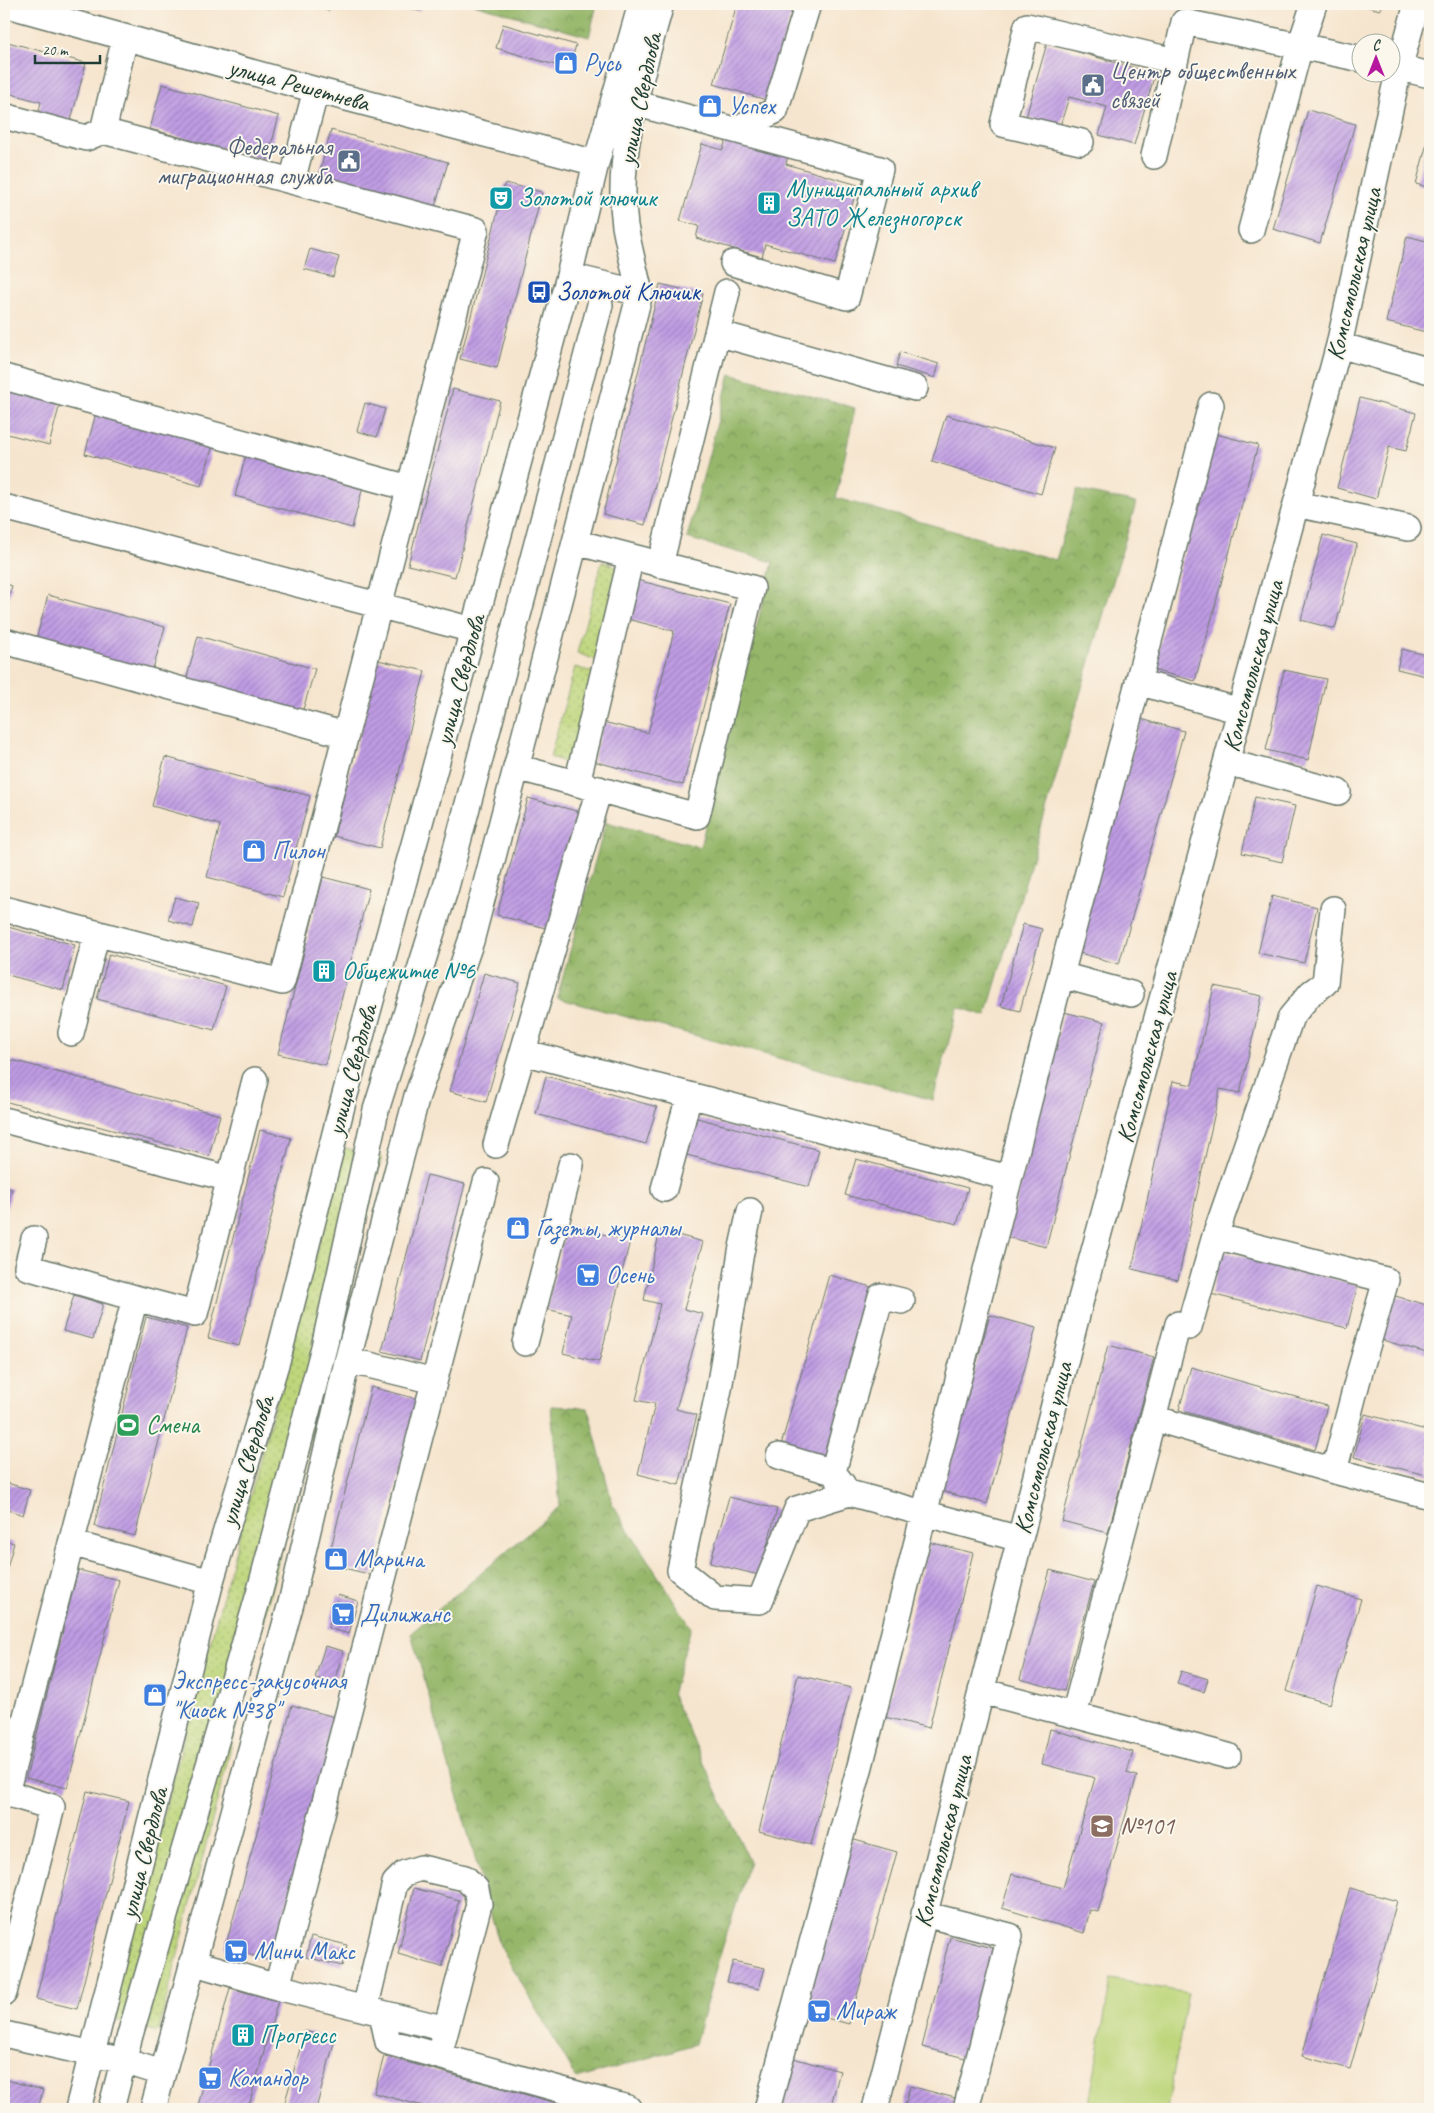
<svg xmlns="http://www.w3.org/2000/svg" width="1434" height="2113" font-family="Caveat,sans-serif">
	<defs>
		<pattern id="grass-dots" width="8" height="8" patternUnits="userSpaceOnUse" patternTransform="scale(1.25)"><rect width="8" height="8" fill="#bed67b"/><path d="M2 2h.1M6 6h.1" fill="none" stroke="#9aaf66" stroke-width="1.8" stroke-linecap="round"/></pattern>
		<pattern id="forest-crowns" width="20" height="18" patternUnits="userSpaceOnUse" patternTransform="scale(1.25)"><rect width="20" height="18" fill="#96b76b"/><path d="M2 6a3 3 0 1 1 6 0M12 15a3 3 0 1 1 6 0" fill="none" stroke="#7a9659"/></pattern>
		<pattern id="building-hatch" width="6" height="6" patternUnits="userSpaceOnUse" patternTransform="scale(1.25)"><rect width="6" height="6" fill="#c09ce4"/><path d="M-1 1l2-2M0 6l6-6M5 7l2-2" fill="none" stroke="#9b80ba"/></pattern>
	</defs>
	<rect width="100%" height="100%" fill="#fbf7ec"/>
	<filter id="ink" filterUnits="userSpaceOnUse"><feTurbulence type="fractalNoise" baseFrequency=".02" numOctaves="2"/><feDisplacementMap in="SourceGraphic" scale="10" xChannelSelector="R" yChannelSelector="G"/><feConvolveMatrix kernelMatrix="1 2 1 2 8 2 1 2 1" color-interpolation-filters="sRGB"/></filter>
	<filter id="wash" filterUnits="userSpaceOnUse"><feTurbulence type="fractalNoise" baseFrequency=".0096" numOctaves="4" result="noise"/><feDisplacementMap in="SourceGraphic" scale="20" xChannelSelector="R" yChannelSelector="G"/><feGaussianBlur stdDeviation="1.12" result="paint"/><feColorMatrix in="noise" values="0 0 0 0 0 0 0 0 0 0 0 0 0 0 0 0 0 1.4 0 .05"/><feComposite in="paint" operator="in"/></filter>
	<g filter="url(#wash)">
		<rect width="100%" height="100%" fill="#f6e5ce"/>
		<!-- grass -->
		<path fill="url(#grass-dots)" stroke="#6e8a58" d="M602 562 620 567 596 660 577 653Z
			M575 667 596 673 571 764 550 757Z
			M345 1148 382 1157 158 2032 108 2018Z"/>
		<!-- forest -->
		<path fill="url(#forest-crowns)" stroke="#5a7a50" d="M474 4H597L589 37Z
			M730 374 855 408 836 498 1056 560 1077 490 1136 503 986 1016 958 1007 933 1100 557 998 606 822 700 847 773 562 687 538Z
			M551 1406 588 1408 613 1506 691 1627 672 1695 750 1862 718 1961 695 2044 577 2079 500 1946 411 1633 560 1506Z"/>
		<!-- pitch -->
		<path fill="#bed67b" stroke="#6e8a58" d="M1111 1979 1188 1993 1167 2109H1088Z"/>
		<g id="blocks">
			<!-- building -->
			<path fill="url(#building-hatch)" d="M307 4H331L329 11Z
				M396 4H421L419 11Z
				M737 4H794L766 100 714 84Z
				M1357 4H1382L1380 10Z
				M503 24 576 45 569 69 496 48Z
				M4 41 86 63 70 124 38 115 41 102 4 92Z
				M1047 43 1155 74 1134 145 1099 135 1107 107 1069 97 1060 126 1026 117Z
				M162 84 279 116 267 161 150 129Z
				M1308 110 1355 124 1320 243 1273 229Z
				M331 130 448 162 435 207 319 175Z
				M1430 132V188L1416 184Z
				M727 136 789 153 786 164 858 185 835 264 765 244 762 257 696 238 699 226 680 221 702 144 723 150Z
				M505 183 542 192 497 368 460 359Z
				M1407 236 1430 242V333L1386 322Z
				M310 249 339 257 333 277 304 269Z
				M660 284 703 294 645 525 603 514Z
				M900 352 939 364 935 378 896 366Z
				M4 384 61 400 49 445 4 433Z
				M453 389 500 401 455 577 408 565Z
				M1360 398 1416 413 1406 451 1389 447 1376 499 1337 488Z
				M365 403 385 409 377 437 357 431Z
				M97 409 214 442 201 486 85 454Z
				M946 415 1055 448 1041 494 932 461Z
				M1216 434 1258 445 1195 681 1153 670Z
				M247 451 364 483 352 528 235 496Z
				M1323 535 1357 544 1335 629 1301 620Z
				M637 580 730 604 683 785 593 761 603 722 648 733 674 631 627 619Z
				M4 583 12 586 4 613Z
				M48 595 165 627 152 672 36 640Z
				M198 636 315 669 302 713 186 681Z
				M1402 649 1430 656V677L1397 669Z
				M378 660 425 671 380 848 334 836Z
				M1284 670 1326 679 1308 760 1266 750Z
				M1141 719 1184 731 1119 964 1076 952Z
				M165 757 310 796 283 897 207 877 220 825 152 806Z
				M1255 797 1295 806 1282 862 1242 853Z
				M528 798 580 812 549 929 497 915Z
				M323 877 369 889 325 1065 278 1054Z
				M1272 896 1317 907 1304 963 1258 953Z
				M175 897 199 903 193 927 168 920Z
				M1023 924 1042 929 1020 1011 1001 1006Z
				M4 926 75 945 63 990 4 974Z
				M109 954 226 986 214 1030 97 999Z
				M484 973 520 983 486 1102 450 1091Z
				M1214 986 1262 996 1240 1093 1220 1089 1178 1280 1132 1269 1173 1081 1192 1085Z
				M1064 1012 1104 1022 1046 1247 1007 1237Z
				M12 1060 220 1115 209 1156 4 1101V1091Z
				M546 1076 657 1107 646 1144 536 1114Z
				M697 1118 819 1150 809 1187 687 1155Z
				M260 1130 291 1138 239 1346 208 1338Z
				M856 1159 968 1188 957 1224 845 1195Z
				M427 1175 465 1184 420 1361 382 1351Z
				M4 1187 12 1189 4 1218Z
				M567 1225 630 1241 599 1362 563 1353 572 1315 546 1309Z
				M660 1230 703 1242 684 1309 703 1314 676 1409 697 1415 679 1485 638 1474 655 1404 636 1400 660 1304 644 1300Z
				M1222 1251 1358 1285 1347 1328 1211 1294Z
				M829 1275 875 1288 827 1458 781 1445Z
				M74 1295 103 1304 93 1339 63 1331Z
				M1392 1295 1430 1306V1354L1379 1339Z
				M990 1315 1036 1328 987 1504 941 1491Z
				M146 1317 187 1328 135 1536 94 1526Z
				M1108 1345 1154 1357 1108 1533 1062 1521Z
				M1191 1367 1327 1406 1315 1450 1179 1410Z
				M371 1387 418 1399 373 1575 327 1564Z
				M1365 1414 1430 1431V1476L1354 1457Z
				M4 1482 30 1490 23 1515 4 1509Z
				M729 1497 777 1509 759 1575 710 1563Z
				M4 1540 14 1543 7 1568 4 1567Z
				M929 1542 973 1553 929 1728 885 1717Z
				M78 1570 119 1580 67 1788 26 1778Z
				M1050 1570 1094 1582 1064 1691 1020 1679Z
				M1317 1586 1361 1599 1330 1704 1286 1691Z
				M338 1595 358 1601 349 1634 328 1628Z
				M325 1646 343 1651 334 1683 315 1678Z
				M1181 1671 1208 1679 1204 1692 1177 1684Z
				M798 1675 851 1688 811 1845 759 1831Z
				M292 1705 338 1718 272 1961 225 1948Z
				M1050 1729 1133 1752 1127 1773 1137 1776 1098 1912 1090 1910 1084 1933 1002 1908 1012 1874 1063 1888 1095 1778 1042 1764Z
				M87 1791 129 1801 77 2009 36 1999Z
				M851 1839 897 1852 849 2024 804 2012Z
				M414 1888 459 1900 442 1967 398 1954Z
				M1350 1888 1397 1901 1350 2069 1302 2056Z
				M311 1936 347 1945 342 1966 306 1957Z
				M950 1937 997 1949 969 2059 922 2047Z
				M733 1961 765 1968 759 1989 727 1982Z
				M230 1988 278 2001 248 2109H197Z
				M305 2031 335 2039 316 2109H283Z
				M384 2056 578 2109H434L374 2093Z
				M793 2058 840 2071 830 2109H780Z
				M7 2080 43 2090 38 2109H4V2092Z
				M910 2086 955 2098 953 2109H904Z"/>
		</g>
	</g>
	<g filter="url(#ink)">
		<use href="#blocks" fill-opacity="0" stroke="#6a786a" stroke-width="1"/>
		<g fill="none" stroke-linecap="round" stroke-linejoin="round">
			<!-- minor casing -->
			<g stroke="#6a786a" stroke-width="28">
				<path id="minor" d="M4 4 316 90 596 163
					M1392 66 1430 75
					M634 103 880 169 847 297 733 263
					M4 116 86 138 103 131 476 230 282 982 4 909
					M736 129 775 111 808 4
					M103 131 125 38
					M1081 142 1003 124 1027 26 1175 61
					M1154 156 1184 22 1362 59
					M292 181 316 90
					M1251 230 1300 46 1314 4
					M569 276 640 293
					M717 333 915 388
					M1339 345 1430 371
					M4 377 409 488
					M1296 504 1408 528
					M4 507 473 630
					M660 565 727 292
					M4 641 346 735
					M1138 682 1240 711
					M1226 763 1242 766 1338 792
					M516 767 697 816 752 588 575 542
					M577 783 631 557
					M1333 909 1325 983 1311 993 1291 1017 1215 1236 1386 1280 1360 1371 1334 1471
					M1131 994 1061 975 1211 405
					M71 1033 97 933
					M523 1052 1009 1178
					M4 1120 230 1179
					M496 1145 599 789
					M664 1189 689 1096
					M750 1211 741 1252 719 1389 680 1570 715 1598 760 1601 797 1509 849 1493 1020 1539
					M34 1239 27 1267 135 1298
					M1189 1327 1215 1236
					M525 1343 571 1165
					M347 1362 369 1365 434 1381
					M1153 1418 1334 1471 1430 1496
					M779 1456 833 1472 843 1485
					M833 1472 881 1296 902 1301
					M71 1543 211 1582
					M981 1691 1074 1715 1178 1324
					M1074 1715 1228 1756
					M924 1914 1010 1936 966 2109
					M192 1962 277 1987 486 1182
					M277 1987 446 2029
					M4 1993 52 1807 6 1793 135 1298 195 1314 255 1080
					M365 2009 395 1883 405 1873 421 1868 465 1878 476 1889 479 1904 439 2056
					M382 2014 388 2042 628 2108
					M4 2034 124 2061 162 2073
					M78 2109 211 1581 279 1354 343 1102 473 630 569 276 596 163 641 4
					M111 2109 130 2035 259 1594 324 1347 376 1110 446 887 600 305
					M153 2109 291 1603 347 1362 417 1096 471 941 640 293C635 271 629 248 625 226 615 153 642 73 661 4
					M767 2109 860 1766 1061 975
					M875 2109 1081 1299 1339 345 1399 68 1417 4"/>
			</g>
			<!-- minor -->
			<use href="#minor" stroke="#fff" stroke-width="25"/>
		</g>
	</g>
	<!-- icons -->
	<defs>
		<g id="shop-square" transform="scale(1.25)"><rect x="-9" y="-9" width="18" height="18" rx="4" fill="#3f7fe0" stroke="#fbf7ec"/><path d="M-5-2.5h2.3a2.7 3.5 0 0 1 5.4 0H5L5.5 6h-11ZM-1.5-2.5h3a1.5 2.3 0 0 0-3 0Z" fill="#fff"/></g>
		<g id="civic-square" transform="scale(1.25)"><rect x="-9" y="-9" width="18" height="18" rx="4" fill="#5c6f8a" stroke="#fbf7ec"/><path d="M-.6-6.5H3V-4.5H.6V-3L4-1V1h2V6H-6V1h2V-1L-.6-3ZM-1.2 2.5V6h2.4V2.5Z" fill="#fff"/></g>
		<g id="theatre-square" transform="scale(1.25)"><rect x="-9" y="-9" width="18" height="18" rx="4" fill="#0f9aa8" stroke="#fbf7ec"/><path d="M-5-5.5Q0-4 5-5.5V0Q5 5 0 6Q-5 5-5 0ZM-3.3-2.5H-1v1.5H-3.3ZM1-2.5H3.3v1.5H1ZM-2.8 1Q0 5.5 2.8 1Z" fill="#fff"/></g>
		<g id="building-square" transform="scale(1.25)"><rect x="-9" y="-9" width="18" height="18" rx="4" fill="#0f9aa8" stroke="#fbf7ec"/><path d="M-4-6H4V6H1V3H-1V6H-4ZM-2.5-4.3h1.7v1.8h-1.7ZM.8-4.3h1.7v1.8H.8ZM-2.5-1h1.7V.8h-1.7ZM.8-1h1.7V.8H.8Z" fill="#fff"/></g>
		<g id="bus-square" transform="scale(1.25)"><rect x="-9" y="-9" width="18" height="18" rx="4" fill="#1a4fb4" stroke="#fbf7ec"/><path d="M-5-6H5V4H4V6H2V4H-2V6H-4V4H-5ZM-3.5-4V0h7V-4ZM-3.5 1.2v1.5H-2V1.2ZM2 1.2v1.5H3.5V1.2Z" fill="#fff"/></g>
		<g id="supermarket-square" transform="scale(1.25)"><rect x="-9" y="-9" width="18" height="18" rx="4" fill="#3f7fe0" stroke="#fbf7ec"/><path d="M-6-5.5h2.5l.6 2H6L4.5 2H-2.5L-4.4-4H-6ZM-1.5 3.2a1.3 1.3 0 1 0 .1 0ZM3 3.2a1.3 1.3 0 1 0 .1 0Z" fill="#fff"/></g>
		<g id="stadium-square" transform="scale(1.25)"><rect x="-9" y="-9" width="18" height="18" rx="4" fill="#2e9e5b" stroke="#fbf7ec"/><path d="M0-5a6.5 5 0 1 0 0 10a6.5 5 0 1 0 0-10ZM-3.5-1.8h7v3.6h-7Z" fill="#fff"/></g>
		<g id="school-square" transform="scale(1.25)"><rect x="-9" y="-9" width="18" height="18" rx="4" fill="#8d6e63" stroke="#fbf7ec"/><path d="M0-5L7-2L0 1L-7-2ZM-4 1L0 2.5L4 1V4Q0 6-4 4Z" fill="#fff"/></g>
	</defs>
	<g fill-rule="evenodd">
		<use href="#shop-square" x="566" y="63"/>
		<use href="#civic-square" x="1093" y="85"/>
		<use href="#shop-square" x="710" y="106"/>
		<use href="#civic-square" x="349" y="161"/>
		<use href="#theatre-square" x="501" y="198"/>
		<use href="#building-square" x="769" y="203"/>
		<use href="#bus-square" x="539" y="292"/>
		<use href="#shop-square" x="254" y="851"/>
		<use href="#building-square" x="324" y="971"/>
		<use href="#shop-square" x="518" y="1228"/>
		<use href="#supermarket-square" x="588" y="1275"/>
		<use href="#stadium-square" x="128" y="1425"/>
		<use href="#shop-square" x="336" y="1559"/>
		<use href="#supermarket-square" x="343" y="1614"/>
		<use href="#shop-square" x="155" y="1695"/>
		<use href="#school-square" x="1102" y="1826"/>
		<use href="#supermarket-square" x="236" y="1951"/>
		<use href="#supermarket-square" x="819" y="2011"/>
		<use href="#building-square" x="243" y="2035"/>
		<use href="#supermarket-square" x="210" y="2078"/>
	</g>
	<g text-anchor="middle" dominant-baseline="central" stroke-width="4" stroke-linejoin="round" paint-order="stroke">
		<!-- shop labels -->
		<g font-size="25" fill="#366cbe" stroke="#fbf7ec" text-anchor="start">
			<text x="584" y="63">Русь</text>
			<text x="728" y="106">Успех</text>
			<text x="272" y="851">Пилон</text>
			<text x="536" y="1228">Газеты, журналы</text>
			<text x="606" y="1275">Осень</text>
			<text x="354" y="1559">Марина</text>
			<text x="360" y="1614">Дилижанс</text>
			<text x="172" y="1681">Экспресс-закусочная<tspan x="172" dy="29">"Киоск №38"</tspan></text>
			<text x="254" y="1951">Мини Макс</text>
			<text x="836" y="2011">Мираж</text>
			<text x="228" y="2078">Командор</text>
		</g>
		<!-- service labels -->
		<g font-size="25" fill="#4e5e75" stroke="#fbf7ec" text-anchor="start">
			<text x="1110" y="71">Центр общественных<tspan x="1110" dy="29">связей</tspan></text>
			<text x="332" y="147" text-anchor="end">Федеральная<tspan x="332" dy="29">миграционная служба</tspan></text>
		</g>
		<!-- street labels -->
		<g font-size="25" fill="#1f3d34" stroke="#fbf7ec">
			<text transform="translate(299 85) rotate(15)">улица Решетнева</text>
			<text transform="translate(640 99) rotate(-78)">улица Свердлова</text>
			<text transform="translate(1354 274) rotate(-77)">Комсомольская улица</text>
			<text transform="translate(1253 666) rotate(-75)">Комсомольская улица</text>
			<text transform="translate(460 680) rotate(-75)">улица Свердлова</text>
			<text transform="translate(1147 1057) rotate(-75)">Комсомольская улица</text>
			<text transform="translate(352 1070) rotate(-75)">улица Свердлова</text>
			<text transform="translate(1043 1448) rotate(-76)">Комсомольская улица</text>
			<text transform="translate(247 1461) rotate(-73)">улица Свердлова</text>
			<text transform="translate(943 1841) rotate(-76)">Комсомольская улица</text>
			<text transform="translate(144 1853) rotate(-76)">улица Свердлова</text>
		</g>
		<!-- culture labels -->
		<g font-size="25" fill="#0d838f" stroke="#fbf7ec" text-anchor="start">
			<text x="786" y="189">Муниципальный архив<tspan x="786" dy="29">ЗАТО Железногорск</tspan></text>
			<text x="518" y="198">Золотой ключик</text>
			<text x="342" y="971">Общежитие №6</text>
			<text x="260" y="2035">Прогресс</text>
		</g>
		<!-- transit labels -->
		<g font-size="25" fill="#164399" stroke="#fbf7ec" text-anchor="start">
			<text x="556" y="292">Золотой Ключик</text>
		</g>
		<!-- leisure labels -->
		<g font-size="25" fill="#27864d" stroke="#fbf7ec" text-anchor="start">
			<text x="146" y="1425">Смена</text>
		</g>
		<!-- education labels -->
		<g font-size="25" fill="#785e54" stroke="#fbf7ec" text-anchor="start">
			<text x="1120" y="1826">№101</text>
		</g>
	</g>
	<!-- margin -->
	<rect width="1434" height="2113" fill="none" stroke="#fbf7ec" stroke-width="20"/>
	<!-- north arrow -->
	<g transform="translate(1376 58)"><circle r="24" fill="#fbf7ec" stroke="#a3ada2"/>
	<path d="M0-4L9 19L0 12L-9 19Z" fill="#b5179e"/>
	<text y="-8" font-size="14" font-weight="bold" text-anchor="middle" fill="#1f3d34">С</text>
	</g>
	<!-- scale -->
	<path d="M35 55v8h65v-8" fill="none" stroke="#1f3d34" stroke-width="2.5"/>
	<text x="42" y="55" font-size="15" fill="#1f3d34" stroke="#fbf7ec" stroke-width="4" paint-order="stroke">20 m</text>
</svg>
